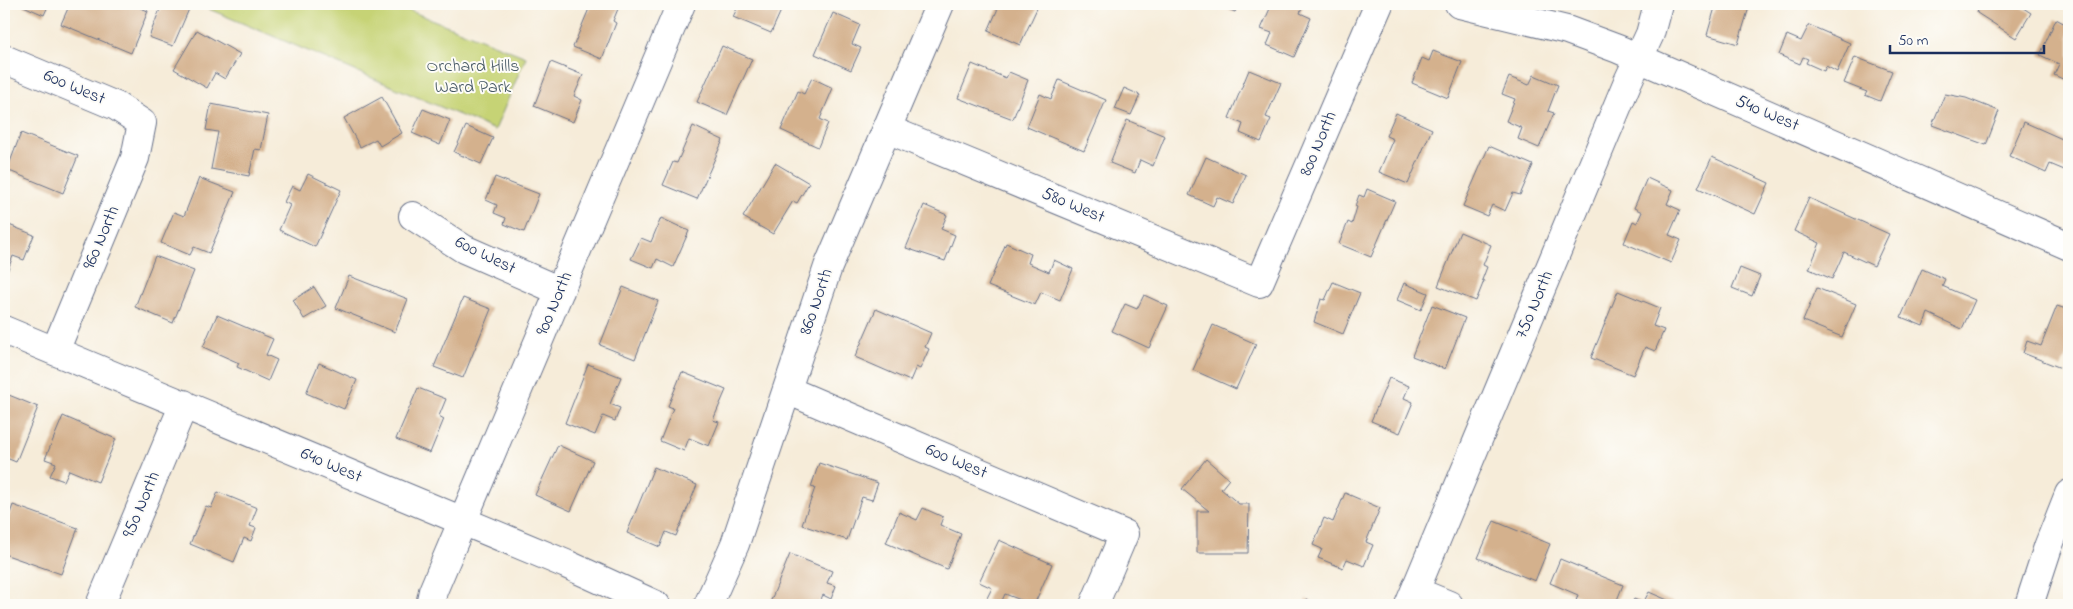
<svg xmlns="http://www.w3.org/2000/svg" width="2073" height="609" font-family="'Indie Flower',sans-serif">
	<rect width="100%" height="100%" fill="#fdfcf7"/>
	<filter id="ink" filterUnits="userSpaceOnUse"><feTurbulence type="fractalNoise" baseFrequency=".02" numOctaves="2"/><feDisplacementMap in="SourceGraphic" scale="10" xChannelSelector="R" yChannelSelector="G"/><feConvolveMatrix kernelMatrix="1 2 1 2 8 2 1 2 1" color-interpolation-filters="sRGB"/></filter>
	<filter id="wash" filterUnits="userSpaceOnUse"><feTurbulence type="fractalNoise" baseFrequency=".0096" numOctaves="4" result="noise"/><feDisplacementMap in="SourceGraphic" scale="20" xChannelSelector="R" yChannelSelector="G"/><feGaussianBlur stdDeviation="1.12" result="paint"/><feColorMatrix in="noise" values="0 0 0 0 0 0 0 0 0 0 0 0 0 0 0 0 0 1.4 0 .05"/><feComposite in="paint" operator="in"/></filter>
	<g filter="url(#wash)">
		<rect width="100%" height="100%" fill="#f6ecd9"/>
		<!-- green -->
		<path fill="#c6d375" stroke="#70816a" d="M197 4H393L526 57 495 130Z"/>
		<g id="blocks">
			<!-- building -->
			<path fill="#d4b18d" d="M19 4H49L44 15Z
				M70 4H131L148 11 131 53 61 24Z
				M162 4H176L189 9 173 46 149 37Z
				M591 4H620L613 21 616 23 602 59 573 47Z
				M739 4H784L771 33 733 17Z
				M1000 4H1039L1020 45 988 31Z
				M1205 4H1239L1235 12 1217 4 1216 8Z
				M1272 4H1304L1300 13 1311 18 1294 57 1267 45 1272 33 1261 29Z
				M1716 4H1750L1738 44 1707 35Z
				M1968 4H2017L2031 13 2016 38 1977 13 1978 10Z
				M833 13 860 25 852 44 861 48 851 70 815 54Z
				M2056 19 2069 26V82L2054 75 2059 64 2040 55Z
				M1809 25 1850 43 1837 72 1826 66 1824 71 1806 63 1808 59 1803 57 1800 64 1779 55 1787 35 1801 41Z
				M197 30 240 54 225 79 215 73 207 88 174 69Z
				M722 46 752 59 727 115 697 102Z
				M1433 51 1462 62 1448 98 1412 83 1422 58 1429 61Z
				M1855 57 1892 71 1880 101 1865 95 1867 92 1844 83Z
				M551 62 583 75 574 96 582 100 573 122 534 106Z
				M972 64 1006 78 1009 72 1028 80 1013 119 958 98Z
				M1249 70 1281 83 1266 117 1271 119 1261 142 1240 133 1243 124 1229 118Z
				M1534 75 1558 85 1548 111 1554 113 1539 148 1518 139 1522 128 1506 121 1515 99 1502 94 1509 77 1529 85Z
				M812 78 833 88 820 119 828 123 818 147 781 130 798 91 804 94Z
				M1059 80 1106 100 1084 151 1027 127 1040 94 1051 99Z
				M1124 88 1140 95 1131 115 1115 109Z
				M1945 94 1966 98 1999 111 1986 145 1932 125Z
				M382 97 402 133 380 146 376 139 360 147 344 118Z
				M211 104 268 115 261 150 255 149 249 176 211 169 218 132 206 130Z
				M423 109 450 120 440 145 412 133Z
				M1396 113 1432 129 1408 184 1379 172 1393 139 1386 136Z
				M1127 120 1165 136 1153 166 1140 160 1135 173 1110 163Z
				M2024 122 2069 142V172L2050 164 2046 173 2009 156Z
				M466 126 493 138 481 164 454 152Z
				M693 126 723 140 697 199 663 185 673 162 677 163Z
				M21 133 78 156 63 193 7 170Z
				M1489 146 1533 165 1520 195 1513 193 1505 211 1492 205 1487 216 1463 206Z
				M1206 157 1246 175 1233 204 1217 197 1213 206 1189 195Z
				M1712 157 1769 183 1755 214 1698 188Z
				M775 163 809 183 797 203 793 201 773 234 743 217Z
				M308 174 341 190 315 247 279 230 290 205 284 202 292 186 300 190Z
				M495 177 539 194 524 232 504 224 506 218 494 213 497 205 486 200Z
				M199 178 235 192 209 253 194 247 190 255 161 243 174 212 184 216Z
				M1647 178 1673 190 1667 204 1680 210 1669 235 1681 240 1671 263 1624 243 1633 221 1637 223 1642 212 1634 208Z
				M1367 189 1395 201 1371 257 1339 244 1348 222 1352 224 1357 207 1355 206 1359 195 1364 197Z
				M1809 198 1889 234 1874 266 1844 252 1832 279 1809 269 1820 243 1794 231Z
				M924 205 947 215 941 229 955 235 945 261 906 248Z
				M661 218 689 231 673 267 657 259 653 268 631 259 641 238 651 242Z
				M4 223 34 235 24 260 13 256 7 272 4 271Z
				M1460 232 1491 245 1483 265 1487 267 1482 280 1484 281 1476 301 1438 286Z
				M1006 243 1031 254 1028 263 1049 272 1054 260 1073 269 1060 300 1041 292 1035 305 988 286Z
				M155 256 194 271 173 323 135 307Z
				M1740 268 1760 276 1752 296 1732 288Z
				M1922 269 1945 279 1942 286 1975 300 1962 329 1928 313 1923 326 1901 317Z
				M349 276 408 299 395 332 336 308Z
				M1333 282 1360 293 1343 334 1314 322 1321 299 1325 300Z
				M1404 283 1428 293 1421 310 1397 300Z
				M314 287 326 306 304 319 293 300Z
				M623 287 658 301 635 359 600 345Z
				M1817 288 1856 304 1842 337 1803 321Z
				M1618 291 1660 308 1653 326 1664 330 1655 351 1645 347 1633 375 1591 358Z
				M1144 295 1168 306 1149 348 1112 331 1125 304 1137 309Z
				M463 298 491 309 463 378 434 367Z
				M1432 305 1465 318 1445 369 1412 356Z
				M2057 306 2069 310V348L2061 368 2023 353 2027 341 2041 346Z
				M876 309 931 333 925 347 929 349 920 369 916 367 910 381 855 357Z
				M217 315 273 339 266 355 277 360 268 381 237 367 239 363 203 347Z
				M1213 325 1256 344 1236 389 1193 370Z
				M319 363 357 380 344 409 306 393Z
				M588 364 621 377 610 404 620 408 615 421 603 416 595 435 565 423Z
				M682 372 726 390 713 420 719 422 709 446 689 438 684 451 660 441 673 408 668 406Z
				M1389 378 1409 386 1404 398 1413 402 1400 433 1371 421Z
				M418 388 446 399 439 416 444 419 430 453 396 439Z
				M4 393 38 407 16 462 4 457Z
				M63 416 116 439 98 482 69 470 64 481 50 476 56 463 45 459Z
				M558 445 593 461 571 511 535 495Z
				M1206 459 1229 479 1221 489 1239 504H1249L1248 553H1197V511H1209L1182 489Z
				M819 463 878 483 872 500 862 497 847 540 802 525 815 488 811 487Z
				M654 467 697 485 676 536 666 532 660 547 627 533Z
				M218 492 257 508 250 526 256 528 251 541 244 538 234 562 190 544 206 506 211 508Z
				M1345 493 1380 508 1366 542 1373 545 1364 566 1347 559 1343 568 1318 558 1322 549 1313 545 1324 518 1333 522Z
				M13 505 78 528 61 574 4 554V530Z
				M923 508 943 517 940 525 961 534 947 569 886 543 899 512 917 520Z
				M1494 521 1550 544 1535 581 1478 558Z
				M999 540 1052 564 1034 605 1005 594 1000 605 986 600 992 588 979 582Z
				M790 554 832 571 827 583 836 586 831 599 823 595 818 605H769Z
				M1560 559 1623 585 1615 605H1587L1576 601 1578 595 1550 583Z
				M1649 592 1679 605H1631L1634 599 1643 603Z
				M1306 599 1320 605H1304Z"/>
		</g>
	</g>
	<g filter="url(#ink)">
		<use href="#blocks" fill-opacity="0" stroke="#687189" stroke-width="1"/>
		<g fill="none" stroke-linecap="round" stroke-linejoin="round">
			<!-- minor casing -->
			<g stroke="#687189" stroke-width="30">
				<path id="minor" d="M1459 4 1567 30 1618 49 2069 246
					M4 59 116 106 142 123 135 158 55 351
					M887 129 1259 283 1379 4
					M413 216 464 249 560 291
					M4 330 566 564 656 605
					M787 390 1124 534 1094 605
					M1415 591 1449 605
					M100 605 184 404
					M430 605 433 591 681 4
					M708 605 735 544 828 267 940 4
					M1409 605 1628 81 1650 34 1658 4
					M2029 605 2048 547 2069 494"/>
			</g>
			<!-- minor -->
			<use href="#minor" stroke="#fff" stroke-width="28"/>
		</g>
	</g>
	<g text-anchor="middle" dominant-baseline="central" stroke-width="4" stroke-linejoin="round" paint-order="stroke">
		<!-- park labels -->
		<g font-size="18" fill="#465864" stroke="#fdfcf7">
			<text x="473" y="67">Orchard Hills<tspan x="473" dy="21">Ward Park</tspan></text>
		</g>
		<!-- street labels -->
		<g font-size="18" fill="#1b2f5e" stroke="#fdfcf7">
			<text transform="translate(74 88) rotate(23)">600 West</text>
			<text transform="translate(1767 114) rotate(23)">540 West</text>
			<text transform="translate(1319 144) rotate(-67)">800 North</text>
			<text transform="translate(1073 206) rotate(23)">580 West</text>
			<text transform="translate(102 238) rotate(-67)">960 North</text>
			<text transform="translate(485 256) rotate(26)">600 West</text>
			<text transform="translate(817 302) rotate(-71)">860 North</text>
			<text transform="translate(555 304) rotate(-67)">900 North</text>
			<text transform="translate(1535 305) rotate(-67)">750 North</text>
			<text transform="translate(956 462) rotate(23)">600 West</text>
			<text transform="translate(331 466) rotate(23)">640 West</text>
			<text transform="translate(142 505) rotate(-67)">950 North</text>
		</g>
	</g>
	<!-- margin -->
	<rect width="2073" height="609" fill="none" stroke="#fdfcf7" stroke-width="20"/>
	<!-- scale -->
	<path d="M1890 45v8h154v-8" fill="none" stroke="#1b2f5e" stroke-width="2.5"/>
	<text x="1898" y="45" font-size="15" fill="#1b2f5e" stroke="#fdfcf7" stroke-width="4" paint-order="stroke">50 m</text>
</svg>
